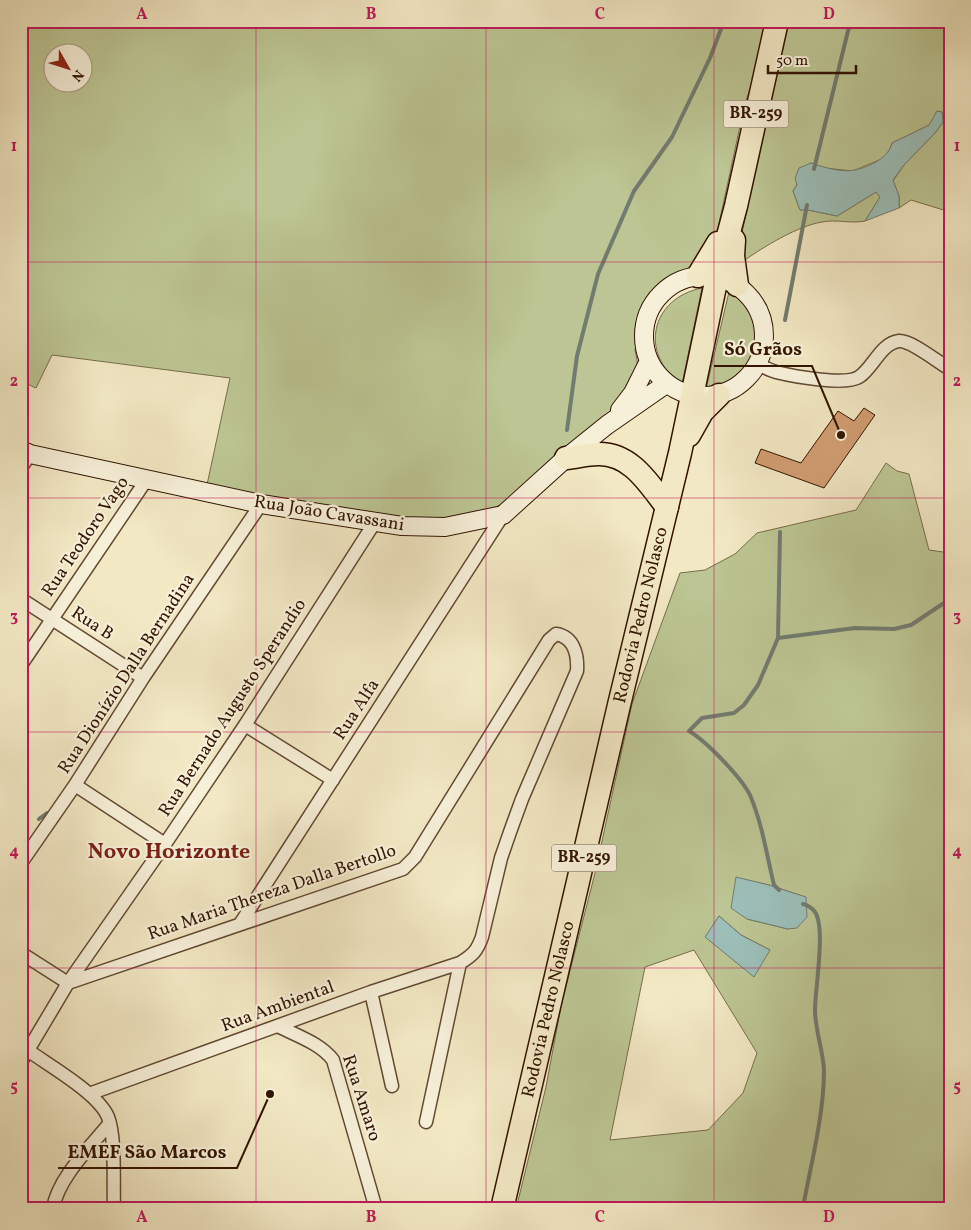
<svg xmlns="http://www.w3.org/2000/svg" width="971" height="1230" font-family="Vollkorn,serif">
	<rect width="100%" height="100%" fill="#f2e8c4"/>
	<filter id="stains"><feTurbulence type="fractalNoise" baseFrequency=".004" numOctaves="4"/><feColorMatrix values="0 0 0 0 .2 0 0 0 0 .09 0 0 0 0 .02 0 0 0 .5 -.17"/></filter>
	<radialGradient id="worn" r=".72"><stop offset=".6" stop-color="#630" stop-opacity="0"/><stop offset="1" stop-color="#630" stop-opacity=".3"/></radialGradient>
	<!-- green -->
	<path fill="#bcc593" stroke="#776c4a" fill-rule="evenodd" d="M21 21H768L759 64 745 103 717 233 702 262 683 275 669 282 651 297 640 324 635 350 637 360 638 375 625 400 515 498 472 518 436 525 205 494 230 378 52 355 36 388 21 381ZM52 52H82V82H52Z
		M789 21H950V212L911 200 899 208V196L893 181 904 165 935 133 943 122 942 112 937 111 930 125 892 143 890 149 884 158 853 171 824 168 811 163 793 191 800 210H808L837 216 876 192 880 197 865 221C851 224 837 219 822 222 798 226 765 246 745 260L739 246Z
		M702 288 682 384C638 354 651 298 702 288Z
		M729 292C733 295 738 297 742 300 767 322 760 362 735 381 727 388 716 389 706 389Z
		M886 463 897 471 909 474 929 550 950 553V1209H516L546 1087 561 1006 595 873 632 704 680 573 705 570 735 554 757 533 856 510ZM736 878 769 885 805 897 788 929 747 919ZM719 916 741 935 770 950 736 962 706 937ZM694 950 757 1053 743 1093 708 1130 610 1140 645 967Z"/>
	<!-- water -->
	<path fill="#9cbfb9" stroke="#727b6f" d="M937 111 942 112 943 122 935 133 904 165 893 180 899 196V208L865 221 880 197 876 192 837 216 808 210H800L793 191 797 185 795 178 799 168 811 163C822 167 843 173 855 170 869 167 889 158 892 143L929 125Z
		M736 877 769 885 806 897 807 917 797 928 788 929 747 919 731 908Z
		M719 916 741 935 770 950 754 977 705 937Z"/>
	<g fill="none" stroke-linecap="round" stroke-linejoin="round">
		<!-- stream -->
		<path stroke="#727b6f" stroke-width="4" d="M814 169 848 31 852 21
			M785 320 807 205
			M567 430 577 356 598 274 634 191 672 137 710 58 724 21
			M778 638 855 628 894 629 911 625 950 599
			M39 819 47 813
			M779 890 774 885C767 856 762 823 750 795 741 777 706 741 689 731L702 718 734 713 744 705 758 685 778 638 780 532
			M803 904C807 905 812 908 815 912 826 928 815 989 815 1010 815 1030 823 1050 824 1070 824 1113 812 1160 804 1202L805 1209"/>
	</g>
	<!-- building -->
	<path fill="#d29d73" stroke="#321400" d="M864 408 875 415 824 488 755 463 761 449 801 463 838 411 854 421Z"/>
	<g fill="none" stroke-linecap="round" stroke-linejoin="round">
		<!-- street casing -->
		<g stroke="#624931" stroke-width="15">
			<path id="street" d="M758 364C764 367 769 370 776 372 792 376 845 386 859 377 873 368 881 343 899 341 911 340 939 363 950 369
				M21 468 30 454
				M21 599 143 678
				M21 665 147 479
				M245 725 333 780
				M75 785 165 844
				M21 863 75 785 143 678 261 504
				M240 924 503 515
				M21 953 68 983 403 869 415 857 549 640 556 634C574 637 578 655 577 671L522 799 510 832 501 858 482 937C477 951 473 955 460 963L371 992 89 1094
				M371 992 392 1086
				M278 1026C297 1036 320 1043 333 1060L376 1209
				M29 1051C50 1066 99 1094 108 1117 116 1137 113 1185 114 1209
				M21 1062 68 983 165 844 245 725 375 522
				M426 1122 460 963
				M53 1209C57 1179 91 1146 109 1124"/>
		</g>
		<!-- secondary casing -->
		<g stroke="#321400" stroke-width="20">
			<path id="secondary" d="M644 336a60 60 0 1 1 120 0a60 60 0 1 1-120 0Z
				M620 410 633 393 649 361
				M21 450 30 454 261 504 402 526 445 527 503 515 566 458 607 425 666 384"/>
		</g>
		<!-- highway casing -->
		<g stroke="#321400" stroke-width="25">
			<g id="highway">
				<path d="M734 240 733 256 737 285"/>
				<path d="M698 276 718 243"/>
				<path d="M689 435 702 412 719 395"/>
				<path d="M566 458C577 457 587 454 598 454 631 453 649 484 667 507"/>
				<path id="s1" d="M502 1209 619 705 680 453 717 277 736 206 777 21"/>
			</g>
		</g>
		<!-- street -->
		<use href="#street" stroke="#f7f0d9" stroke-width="12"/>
		<!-- secondary -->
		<use href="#secondary" stroke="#f7f0d9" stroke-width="18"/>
		<!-- highway -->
		<use href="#highway" stroke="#f2e8c4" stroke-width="22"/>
	</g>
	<!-- grid -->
	<path fill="none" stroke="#c2185b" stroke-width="1" stroke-opacity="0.55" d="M256 21V1209M486 21V1209M714 21V1209M21 262H950M21 498H950M21 732H950M21 968H950"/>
	<g text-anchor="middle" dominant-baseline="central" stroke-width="4.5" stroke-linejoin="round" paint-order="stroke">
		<!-- shield labels -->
		<g fill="#f7f0d9" stroke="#6d5641" stroke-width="1">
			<rect x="723.5" y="100.5" width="65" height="27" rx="4"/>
			<rect x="551.5" y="844.5" width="65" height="27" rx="4"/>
		</g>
		<g font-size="16" font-weight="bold" fill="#321400">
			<text x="756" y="114">BR-259</text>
			<text x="584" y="858">BR-259</text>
		</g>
		<!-- street labels -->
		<g font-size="18" fill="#321400" stroke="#f7f0d9">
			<text transform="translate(329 514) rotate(9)">Rua João Cavassani</text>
			<text transform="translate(86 537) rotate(-56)">Rua Teodoro Vago</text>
			<text stroke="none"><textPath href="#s1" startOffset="610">Rodovia Pedro Nolasco</textPath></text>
			<text transform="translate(92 624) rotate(33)">Rua B</text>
			<text transform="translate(127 674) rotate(-57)">Rua Dionízio Dalla Bernadina</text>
			<text transform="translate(233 708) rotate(-57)">Rua Bernado Augusto Sperandio</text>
			<text transform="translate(357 710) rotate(-57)">Rua Alfa</text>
			<text transform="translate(272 893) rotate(-19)">Rua Maria Thereza Dalla Bertollo</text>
			<text transform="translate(278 1007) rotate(-20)">Rua Ambiental</text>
			<text stroke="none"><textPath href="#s1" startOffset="205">Rodovia Pedro Nolasco</textPath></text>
			<text transform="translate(361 1098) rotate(72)">Rua Amaro</text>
		</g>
		<!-- district labels -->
		<g font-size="22" font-weight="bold" fill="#7a1f14" stroke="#f7f0d9">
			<text x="169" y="852">Novo Horizonte</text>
		</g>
	</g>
	<!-- callouts -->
	<path fill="none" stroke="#321400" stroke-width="2" d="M841 435L812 366H714M270 1094L237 1168H58"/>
	<g fill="#321400" stroke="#f7f0d9" stroke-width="2">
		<circle cx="841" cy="435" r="5"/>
		<circle cx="270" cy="1094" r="5"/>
	</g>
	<g font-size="19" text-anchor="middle" font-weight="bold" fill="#321400" stroke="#f7f0d9" stroke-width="4.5" stroke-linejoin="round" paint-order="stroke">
		<text x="763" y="355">Só Grãos</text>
		<text x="147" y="1158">EMEF São Marcos</text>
	</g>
	<!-- margin -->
	<rect width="971" height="1230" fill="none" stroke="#f2e8c4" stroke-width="55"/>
	<!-- north arrow -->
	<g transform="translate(68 68) rotate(129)"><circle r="24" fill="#f7f0d9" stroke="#a89882"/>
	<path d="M0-4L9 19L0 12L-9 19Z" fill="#8f2418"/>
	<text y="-8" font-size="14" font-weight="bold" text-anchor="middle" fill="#321400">N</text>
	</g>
	<!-- scale -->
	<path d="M768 65v8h88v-8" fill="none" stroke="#321400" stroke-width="2.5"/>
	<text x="776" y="65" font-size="15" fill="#321400" stroke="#f7f0d9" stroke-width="4" paint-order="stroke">50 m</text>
	<rect x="28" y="28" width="916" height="1174" fill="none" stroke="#c2185b" stroke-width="2"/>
	<g font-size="16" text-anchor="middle" font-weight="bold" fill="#c2185b">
		<text x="142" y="19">A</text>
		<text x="371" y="19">B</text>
		<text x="600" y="19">C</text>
		<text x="829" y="19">D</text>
		<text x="14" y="151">1</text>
		<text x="957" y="151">1</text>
		<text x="14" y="386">2</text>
		<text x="957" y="386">2</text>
		<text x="14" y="621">3</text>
		<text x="957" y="621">3</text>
		<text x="14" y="856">4</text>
		<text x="957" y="856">4</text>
		<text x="14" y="1091">5</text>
		<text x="957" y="1091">5</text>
		<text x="142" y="1222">A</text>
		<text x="371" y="1222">B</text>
		<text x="600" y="1222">C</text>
		<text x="829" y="1222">D</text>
	</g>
	<rect width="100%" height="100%" filter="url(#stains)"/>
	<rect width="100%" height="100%" fill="url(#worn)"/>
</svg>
